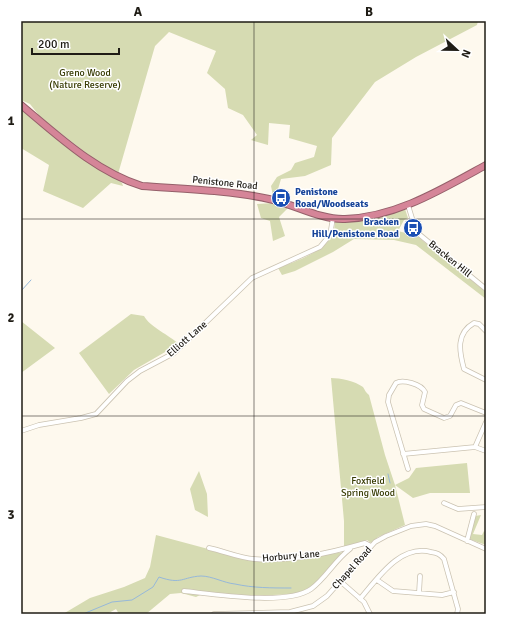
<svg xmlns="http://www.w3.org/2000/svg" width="507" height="635" font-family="Signika,sans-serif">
	<rect width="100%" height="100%" fill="#fef9ee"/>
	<!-- green -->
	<path fill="#d6dbb2" d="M21 21H478L477 25 416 57 375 82 332 138 331 165 305 176 281 179 276 196H273L271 186 277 177 291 170 295 163 314 157 317 146 289 138 290 125 269 123 268 145 251 140 257 135 243 115 228 108 225 89 207 73 216 51 169 32 155 46 118 174 103 166 41 118 30 104 21 100Z
		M21 108 113 176 122 183 123 186 111 183 83 208 43 191 49 165 21 148Z
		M273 203 288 208 279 217 285 236 273 241 270 221 261 218 257 204Z
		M405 209 408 218 404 220 398 231 417 236 486 292V299L416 245 394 240 354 239 333 252 295 271 282 275 278 268C294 262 327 251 333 233 334 230 335 225 335 221L359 220Z
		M131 314 144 316C150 327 169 335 179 344L134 370 109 394 79 353Z
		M21 321 55 348 21 373Z
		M331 378C340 378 355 381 363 387 365 390 366 393 369 395L385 455 395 485 409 478 416 468 467 463 470 493H430L413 498 395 485 405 525 378 537 371 543 367 540 344 549V521Z
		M199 471 207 494 208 517 195 510 190 489Z
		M481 515 473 534 482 535 484 531 486 533V545L469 539 475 516Z
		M156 535 253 561 291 560 344 552 312 586 297 594 248 596 206 592 196 597 181 593 170 594 146 614H119L116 609 107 614H63L90 598 124 587 145 578 150 567Z"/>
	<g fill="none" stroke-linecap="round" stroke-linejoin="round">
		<!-- stream -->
		<path stroke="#96b8d9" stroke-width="1" d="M21 291 31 280
			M388 474 390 483
			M83 614 112 602 132 600 153 587 159 577C182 585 182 577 201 576 212 576 224 583 235 584 253 588 272 588 291 588"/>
		<!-- minor casing -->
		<g stroke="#cbc3b2" stroke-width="5.5">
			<path id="minor" d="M408 205 415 228 420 235 486 289
				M486 331 479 324 474 323C456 333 459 351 464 369L486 380
				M21 431 39 425 81 418 96 414 127 381 140 371 174 353 252 278 320 247 330 235 333 218
				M475 447 486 422
				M403 454 475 447 486 451
				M408 469 388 402 389 395 396 383C403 379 421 384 425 392L422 405 424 409 444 418 450 416 456 405 461 403 486 413
				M444 503 458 509 486 507
				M467 541 474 514
				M209 548C224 551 239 558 254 559 291 562 330 553 365 543L371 546
				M377 580 393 591 442 595 454 592
				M340 581 364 602 370 614
				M184 591C213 594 287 606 311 589 326 578 335 560 350 549
				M419 593 420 576
				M360 599C378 578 400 544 431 552 437 553 440 554 444 559L458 609 457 614
				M214 614 290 612 313 606 327 596 375 542 386 536 411 526 426 524 435 526 486 549"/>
		</g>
		<!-- highway casing -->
		<g stroke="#95606a" stroke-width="8">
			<path id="highway" d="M21 105C57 135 96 172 142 186 184 189 228 190 269 199 294 204 320 220 345 219 397 217 442 189 486 165"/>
		</g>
		<!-- minor -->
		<use href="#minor" stroke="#fff" stroke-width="4"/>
		<!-- highway -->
		<use href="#highway" stroke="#d58598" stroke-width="6"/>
	</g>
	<!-- grid -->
	<path fill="none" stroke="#1f1c15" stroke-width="1" stroke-opacity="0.55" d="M254 21V614M21 219H486M21 416H486"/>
	<!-- icons -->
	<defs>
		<g id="bus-disc" transform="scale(1)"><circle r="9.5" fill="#1a4fb4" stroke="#fff"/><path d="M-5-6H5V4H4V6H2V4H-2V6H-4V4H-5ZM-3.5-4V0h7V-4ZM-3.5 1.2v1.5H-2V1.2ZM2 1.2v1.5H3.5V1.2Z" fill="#fff"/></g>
	</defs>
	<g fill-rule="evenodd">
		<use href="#bus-disc" x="281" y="198"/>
		<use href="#bus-disc" x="413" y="228"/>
	</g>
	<g text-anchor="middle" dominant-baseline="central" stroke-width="3" stroke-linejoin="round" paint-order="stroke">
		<!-- park labels -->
		<g font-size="10" fill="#373b03" stroke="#fff">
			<text x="85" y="73">Greno Wood<tspan x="85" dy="12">(Nature Reserve)</tspan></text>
			<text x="368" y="481">Foxfield<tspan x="368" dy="12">Spring Wood</tspan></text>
		</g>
		<!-- street labels -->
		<g font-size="10" fill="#1f1c15" stroke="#fff">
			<text transform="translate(225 183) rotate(6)">Penistone Road</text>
			<text transform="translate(450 259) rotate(39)">Bracken Hill</text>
			<text transform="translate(187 339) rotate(-41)">Elliott Lane</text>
			<text transform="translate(291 556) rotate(-5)">Horbury Lane</text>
			<text transform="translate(352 568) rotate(-48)">Chapel Road</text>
		</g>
		<!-- transit labels -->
		<g font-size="10" font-weight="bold" fill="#164399" stroke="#fff" text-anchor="start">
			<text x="295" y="192">Penistone<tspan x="295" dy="12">Road/Woodseats</tspan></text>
			<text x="399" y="222" text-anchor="end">Bracken<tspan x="399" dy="12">Hill/Penistone Road</tspan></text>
		</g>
	</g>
	<!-- border -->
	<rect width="507" height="635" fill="none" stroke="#ffffff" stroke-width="44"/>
	<!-- north arrow -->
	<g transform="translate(457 50) rotate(112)" stroke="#ffffff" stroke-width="3" paint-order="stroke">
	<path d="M0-3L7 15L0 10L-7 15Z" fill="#1f1c15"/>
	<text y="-6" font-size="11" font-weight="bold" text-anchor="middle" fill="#1f1c15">N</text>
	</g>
	<!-- scale -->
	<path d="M32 48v6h87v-6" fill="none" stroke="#1f1c15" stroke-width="2"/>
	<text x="38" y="48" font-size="12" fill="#1f1c15" stroke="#ffffff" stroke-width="3" paint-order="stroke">200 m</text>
	<rect x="22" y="22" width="463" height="591" fill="none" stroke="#1f1c15" stroke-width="1.5"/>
	<g font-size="13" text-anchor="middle" font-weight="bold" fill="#1f1c15">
		<text x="138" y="16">A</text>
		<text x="369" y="16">B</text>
		<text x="11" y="125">1</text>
		<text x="11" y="322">2</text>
		<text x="11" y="519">3</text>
	</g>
</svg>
